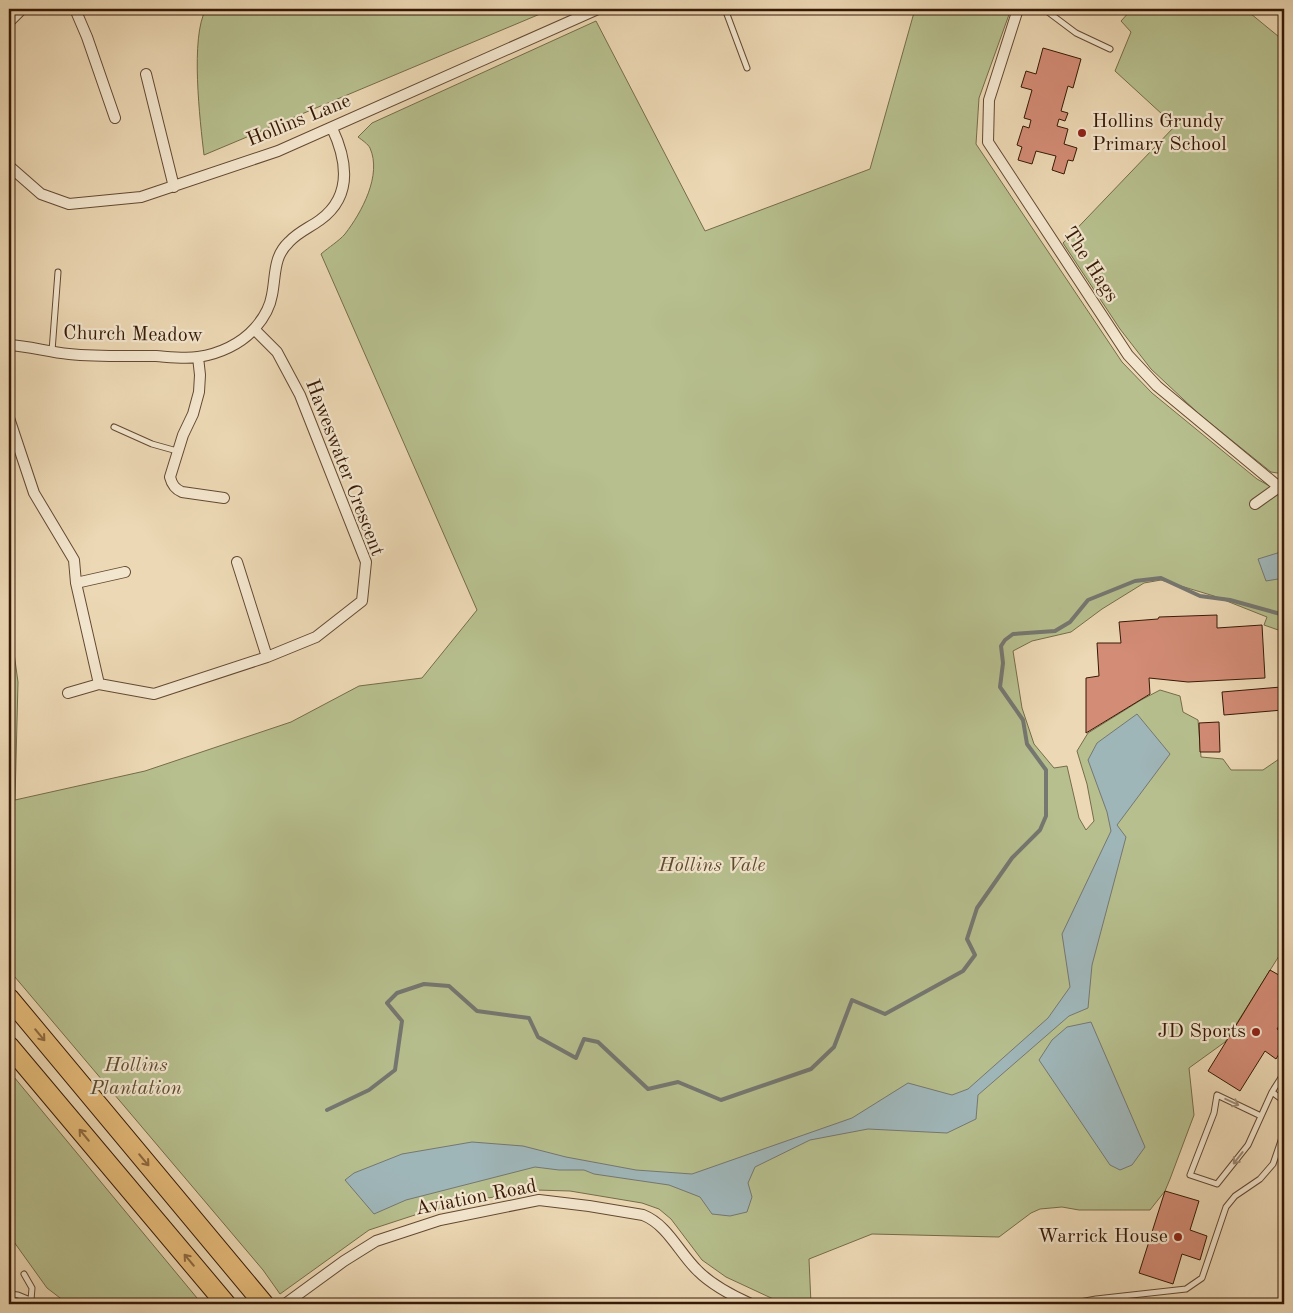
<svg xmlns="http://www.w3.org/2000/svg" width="1293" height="1313" font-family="'Old Standard TT',serif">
	<rect width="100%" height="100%" fill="#ecd8b4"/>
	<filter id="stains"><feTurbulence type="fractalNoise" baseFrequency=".004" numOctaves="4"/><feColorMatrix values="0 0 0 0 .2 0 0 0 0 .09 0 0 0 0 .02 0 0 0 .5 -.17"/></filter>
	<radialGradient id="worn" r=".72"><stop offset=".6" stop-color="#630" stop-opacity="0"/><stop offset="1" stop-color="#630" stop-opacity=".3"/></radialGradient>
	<!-- green -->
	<path fill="#b7bf8e" stroke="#766c4a" d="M206 9H552L204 155C200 121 190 37 206 9Z
		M915 9H1011L979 98 976 144 1122 362 1152 393 1257 479 1284 494V632L1264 625 1267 617 1214 596 1161 580 1144 583 1102 609 1071 632 1032 641 1013 651 1022 708 1034 744 1054 768 1067 766 1079 818 1086 830 1094 821 1087 784 1077 751 1088 733 1141 700 1160 690 1180 696 1183 712 1198 720 1201 757 1223 759 1231 770H1263L1282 757 1284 753V948L1225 1042 1189 1068 1194 1115 1170 1179 1165 1191 1150 1210H1079L1062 1207 1040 1209 1031 1213 999 1237 872 1234 809 1259 811 1304H784L726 1277 702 1260 671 1219 659 1209 642 1203 570 1191 536 1190 482 1199 424 1212 369 1230 280 1294 263 1270 9 970V617L18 682 15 800 145 771 291 722 359 686 422 678 477 610 321 254C329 247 339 241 345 234 362 212 382 175 370 148 368 144 362 140 358 137L372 123 596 21 705 231 870 169Z
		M1132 9H1245L1284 41V474L1271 472 1199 414 1151 369 1120 329 1063 243 1175 126 1115 71 1131 32 1121 21Z
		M9 1071 202 1304H68L47 1288 9 1235Z"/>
	<!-- water -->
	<path fill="#9fb6b9" stroke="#757771" d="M1284 551V578L1266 581 1258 559Z
		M1137 714 1170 754 1117 825 1126 837 1092 965 1088 1008 1069 1016 978 1095 976 1119 947 1133 868 1129 810 1140 755 1167 748 1183 752 1197 747 1212 730 1216 712 1214 700 1197 669 1185 594 1174 584 1170H559L535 1167 406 1200 374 1214 345 1180 354 1173 402 1154 472 1142 523 1146 566 1157 636 1170 692 1174 852 1118 908 1083 952 1095 968 1089 1048 1018 1070 987 1062 934 1111 831 1107 812 1088 760 1097 743Z
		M1091 1022 1145 1147 1132 1165 1120 1170 1110 1165 1039 1060 1052 1040 1067 1027Z"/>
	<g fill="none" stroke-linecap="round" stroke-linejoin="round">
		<!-- stream -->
		<path stroke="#757771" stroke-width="4" d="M327 1110 369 1090 395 1070 402 1021 387 1003 397 993 424 984 449 986 477 1011 529 1018 538 1037 576 1058 584 1039 598 1042 648 1089 678 1082 721 1100 811 1069 834 1047 852 1000 885 1014 963 971 975 955 967 939 977 908 1012 858 1040 830 1046 816V770L1027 744 1023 720 1000 687 1003 663 1001 646 1005 640 1013 634 1055 631 1070 622 1088 600 1135 581 1161 578 1200 596 1230 600 1284 615"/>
	</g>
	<!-- building -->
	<path fill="#d38c76" stroke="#361906" d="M1043 48 1081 59 1073 88 1068 86 1061 111 1068 113 1065 121 1059 119 1057 126 1068 129 1064 144 1077 148 1073 161 1068 160 1064 174 1052 170 1056 156 1036 151 1032 164 1018 160 1022 147 1017 145 1023 126 1029 128 1031 120 1024 118 1032 90 1021 87 1026 71 1036 74Z
		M1217 615V628L1262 625 1265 678 1188 682 1149 678 1150 694 1086 733V678L1099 676 1097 643H1121L1119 622 1158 619 1159 617Z
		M1281 687 1283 710 1224 715 1222 692Z
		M1219 722 1220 752H1200L1199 723Z
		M1270 970 1284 978V1018L1277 1029 1284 1034V1046L1276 1059 1265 1051 1240 1091 1208 1071Z
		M1165 1191 1199 1201 1190 1230 1207 1236 1200 1260 1182 1254 1173 1284 1139 1273Z"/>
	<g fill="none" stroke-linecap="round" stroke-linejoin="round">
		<!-- service casing -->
		<g stroke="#644932" stroke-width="7">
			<path id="service" d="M725 9 747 68
				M1044 9 1076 33 1110 49
				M52 351 58 272
				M114 427 152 444 177 451
				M1284 1073 1272 1092 1284 1101
				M1261 1116 1217 1095 1214 1113 1190 1175 1217 1184 1248 1145 1272 1092
				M24 1274 32 1288 31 1300
				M9 1294 18 1295 40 1304
				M1069 1304 1096 1299 1186 1289 1202 1278 1226 1207 1235 1196 1260 1179 1273 1164 1284 1132"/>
		</g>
		<!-- minor casing -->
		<g stroke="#644932" stroke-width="12">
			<path id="minor" d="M75 9 87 37 115 118
				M1018 9 989 100 988 142 1128 355 1157 386 1279 487
				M9 22 22 9
				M146 74 174 187
				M9 166 41 194 69 204 141 197 278 151 598 9
				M9 345C29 346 48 352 69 354 98 357 127 356 156 356 170 357 185 359 198 357 219 354 241 344 255 328 263 319 270 307 272 295 276 275 273 257 289 242 298 232 309 228 320 220 353 196 347 160 332 128
				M198 357 200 375 199 392 193 414 183 435 170 477C172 485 175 489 182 492L224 498
				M9 418 34 493 74 560 76 583 99 684
				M1255 504 1279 487 1284 486
				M237 562 267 657
				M76 583 125 572
				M68 693 99 684 154 694 267 657 316 637 362 601 366 562 300 395 277 352 254 329
				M285 1304 344 1261 376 1241 440 1220 539 1200 589 1206 643 1215C668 1225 679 1253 698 1271 712 1285 733 1296 751 1304"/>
		</g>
		<!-- motorway casing -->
		<g stroke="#361906" stroke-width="21">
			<path id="motorway" d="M9 998 264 1304
				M9 1046 226 1304"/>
		</g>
		<!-- service -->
		<use href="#service" stroke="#f3e6ce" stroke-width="5"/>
		<!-- minor -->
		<use href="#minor" stroke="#f3e6ce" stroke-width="10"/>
		<!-- motorway -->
		<use href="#motorway" stroke="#e6bc7a" stroke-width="19"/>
	</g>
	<!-- one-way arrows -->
	<defs><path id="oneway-shaft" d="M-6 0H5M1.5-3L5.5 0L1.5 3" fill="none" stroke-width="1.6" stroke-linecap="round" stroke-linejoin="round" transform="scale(1.25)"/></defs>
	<g stroke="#8e6a40">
		<use href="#oneway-shaft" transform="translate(40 1035) rotate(50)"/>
		<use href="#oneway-shaft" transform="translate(84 1135) rotate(-130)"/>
		<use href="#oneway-shaft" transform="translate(144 1160) rotate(50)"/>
		<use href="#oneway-shaft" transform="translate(189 1260) rotate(-130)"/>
	</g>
	<g stroke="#9e8a74">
		<use href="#oneway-shaft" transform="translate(1232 1102) rotate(25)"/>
		<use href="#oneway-shaft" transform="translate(1238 1158) rotate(128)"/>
	</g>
	<!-- markers -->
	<g fill="#8f2418" stroke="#f3e6ce" stroke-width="2">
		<circle cx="1082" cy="133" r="5"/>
		<circle cx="1256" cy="1032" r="5"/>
		<circle cx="1178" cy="1237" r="5"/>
	</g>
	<g text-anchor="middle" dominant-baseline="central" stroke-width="4.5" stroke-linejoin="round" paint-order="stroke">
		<!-- street labels -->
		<g font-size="20" fill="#361906" stroke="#f3e6ce">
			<text transform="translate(299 121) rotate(-22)">Hollins Lane</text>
			<text transform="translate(1090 265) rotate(57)">The Hags</text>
			<text transform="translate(133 335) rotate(1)">Church Meadow</text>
			<text transform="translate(344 468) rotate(69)">Haweswater Crescent</text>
			<text transform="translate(476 1198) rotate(-11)">Aviation Road</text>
		</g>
		<!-- poi labels -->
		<g font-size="20" fill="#361906" stroke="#f3e6ce" text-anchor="end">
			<text x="1092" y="122" text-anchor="start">Hollins Grundy<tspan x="1092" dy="23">Primary School</tspan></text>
			<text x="1246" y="1032">JD Sports</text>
			<text x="1168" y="1237">Warrick House</text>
		</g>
		<!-- park labels -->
		<g font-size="20" font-style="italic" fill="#5d4b2f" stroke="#f3e6ce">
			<text x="712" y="866">Hollins Vale</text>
			<text x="136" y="1066">Hollins<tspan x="136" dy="23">Plantation</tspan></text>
		</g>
	</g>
	<!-- margin -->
	<rect width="1293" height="1313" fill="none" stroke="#ecd8b4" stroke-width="30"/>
	<rect x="10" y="10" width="1273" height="1293" fill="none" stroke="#361906" stroke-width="2.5"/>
	<rect x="15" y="15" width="1263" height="1283" fill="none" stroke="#361906"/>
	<rect width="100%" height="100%" filter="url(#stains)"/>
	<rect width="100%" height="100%" fill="url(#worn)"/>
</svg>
